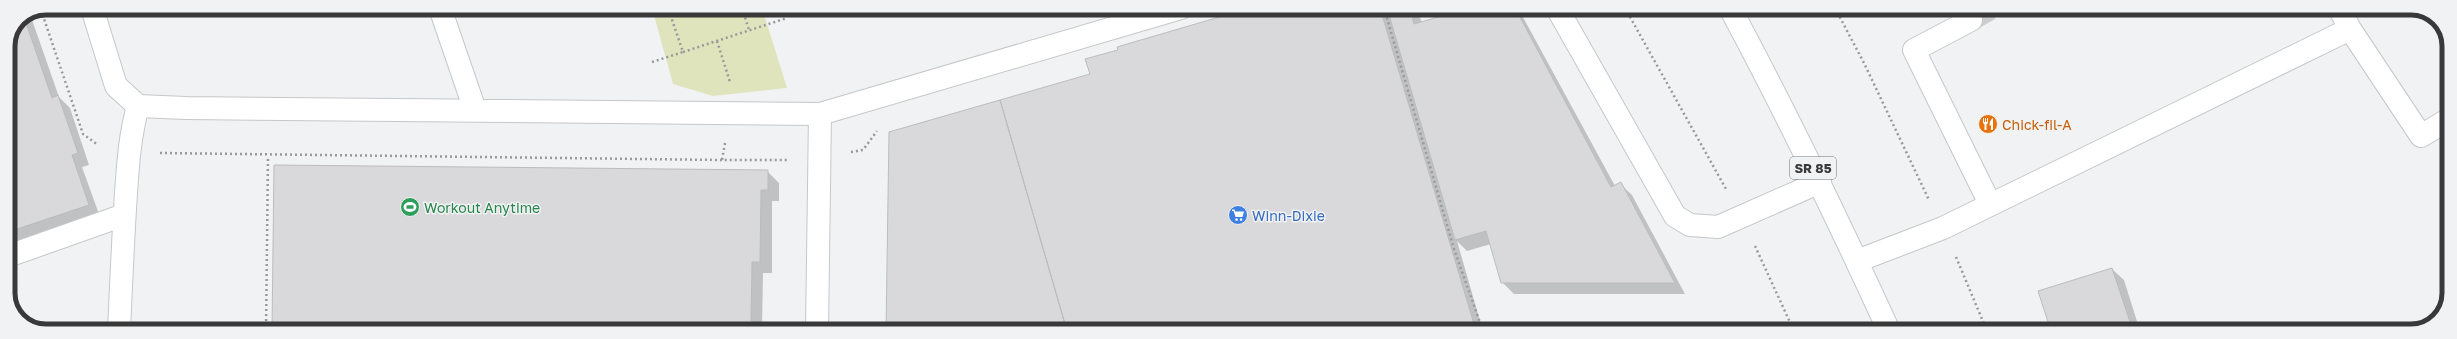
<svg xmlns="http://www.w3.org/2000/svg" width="2457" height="339" font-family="'Golos Text',sans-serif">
	<rect width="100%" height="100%" fill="#f1f2f4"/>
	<!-- green -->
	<path fill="#e0e4bd" d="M652 8H762L787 88 713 96 673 84Z"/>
	<!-- shadow -->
	<path fill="#0003" d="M1263 8H1297L1302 13 1317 8H1413L1419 15 1422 23 1473 8H1518L1615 186 1620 184 1632 195 1685 294H1514L1502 282 1491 244 1467 251 1457 241 1483 331H887L1091 75Z
		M30 14 59 97 70 108 89 165 82 167 100 217 8 248V46L19 19Z
		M767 171 779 183V201H772V273H763L762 328 765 331H273Z
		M2112 269 2124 280 2140 331H2052Z"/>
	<!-- building -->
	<path fill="#d9d8da" stroke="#bcbbbd" d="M1250 8H1292L1294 14 1313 8H1380L1476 331H1067L1000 100 1090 74 1085 59 1118 50 1117 47Z
		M1387 8H1410L1414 24 1469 8H1515L1611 187 1621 182 1675 283H1501L1486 231 1455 240Z
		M24 17 52 98 58 95 78 153 72 155 89 205 8 232V46L19 19Z
		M1000 100 1067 331H886L889 132Z
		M274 165 768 170V190H761L760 262H752L751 321 758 322V331H272Z
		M2112 268 2133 331H2051L2038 291Z"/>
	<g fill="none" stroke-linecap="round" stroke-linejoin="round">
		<!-- minor-tunnel -->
		<path stroke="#cccdcf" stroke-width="22" stroke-dasharray="22 11" stroke-linecap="butt" d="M1971 20 1992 8"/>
		<!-- minor casing -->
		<g stroke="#c6c7c9" stroke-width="24">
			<path id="minor" d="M92 8 116 86 138 106 186 108 820 114 1181 8
				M440 8 475 110
				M1557 8 1675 216 1690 225 1718 227 1820 182
				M2339 8 2350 29
				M1971 20 1914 50 1990 204
				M8 256 124 215
				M1857 261 1943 228 2350 29 2421 136 2449 119
				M119 331C121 285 123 239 126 193 128 163 130 135 138 106
				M817 331 820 114"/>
		</g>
		<!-- highway casing -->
		<g stroke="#c6c7c9" stroke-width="24">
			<path id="highway" d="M1730 8C1787 114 1839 222 1889 331"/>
		</g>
		<!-- path -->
		<path stroke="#98999a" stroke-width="2.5" stroke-dasharray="2 3" stroke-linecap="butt" d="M742 8 749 30
			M1239 8 1240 11
			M1384 8 1454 249 1483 331
			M1625 8 1726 189
			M1835 8 1864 63 1929 200
			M41 10 83 134 98 145
			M1211 11 1220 8
			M717 41 730 82
			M683 52 787 18
			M652 62 683 52 668 8
			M725 143 722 160H787
			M851 152 863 150 877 131
			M160 153 722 160
			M1755 246 1794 331
			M1956 257 1987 331
			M266 331 268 156"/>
		<!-- minor -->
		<use href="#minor" stroke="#fff" stroke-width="22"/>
		<!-- highway -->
		<use href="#highway" stroke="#fff" stroke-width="22"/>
	</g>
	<!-- icons -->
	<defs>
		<g id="restaurant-disc" transform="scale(1)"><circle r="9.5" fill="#e8710a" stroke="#f1f2f4"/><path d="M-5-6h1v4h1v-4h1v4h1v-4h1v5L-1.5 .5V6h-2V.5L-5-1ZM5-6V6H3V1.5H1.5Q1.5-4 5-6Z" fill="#fff"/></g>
		<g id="stadium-disc" transform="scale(1)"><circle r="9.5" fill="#2e9e5b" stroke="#f1f2f4"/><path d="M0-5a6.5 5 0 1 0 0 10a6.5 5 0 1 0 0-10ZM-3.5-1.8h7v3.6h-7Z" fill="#fff"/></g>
		<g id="supermarket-disc" transform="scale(1)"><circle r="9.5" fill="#3f7fe0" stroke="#f1f2f4"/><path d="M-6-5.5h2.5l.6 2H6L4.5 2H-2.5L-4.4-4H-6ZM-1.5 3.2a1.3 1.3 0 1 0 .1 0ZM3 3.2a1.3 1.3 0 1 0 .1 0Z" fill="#fff"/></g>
	</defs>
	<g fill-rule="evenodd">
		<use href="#restaurant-disc" x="1988" y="124"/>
		<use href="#stadium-disc" x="410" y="207"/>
		<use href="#supermarket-disc" x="1238" y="215"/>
	</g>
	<g text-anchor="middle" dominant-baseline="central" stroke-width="3" stroke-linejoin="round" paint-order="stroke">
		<!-- shield labels -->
		<rect fill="#f1f2f4" stroke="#707072" stroke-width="1" x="1790" y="157" width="46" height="22" rx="3"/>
		<g font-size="13" font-weight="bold" fill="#39393a">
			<text x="1813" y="168">SR 85</text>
		</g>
		<!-- food labels -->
		<g font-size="14" fill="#c56008" stroke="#f1f2f4" text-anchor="start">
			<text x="2002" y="124">Chick-fil-A</text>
		</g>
		<!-- leisure labels -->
		<g font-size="14" fill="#27864d" stroke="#f1f2f4" text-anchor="start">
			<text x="424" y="207">Workout Anytime</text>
		</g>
		<!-- shop labels -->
		<g font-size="14" fill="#366cbe" stroke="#f1f2f4" text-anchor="start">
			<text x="1252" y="215">Winn-Dixie</text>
		</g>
	</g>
	<!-- crop -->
	<path d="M0 0H2457V339H0ZM46 15H2411A31 31 0 0 1 2442 46V293A31 31 0 0 1 2411 324H46A31 31 0 0 1 15 293V46A31 31 0 0 1 46 15Z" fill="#f1f2f4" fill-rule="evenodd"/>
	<path fill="none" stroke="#39393a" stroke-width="5" d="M46 15H2411A31 31 0 0 1 2442 46V293A31 31 0 0 1 2411 324H46A31 31 0 0 1 15 293V46A31 31 0 0 1 46 15Z"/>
</svg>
